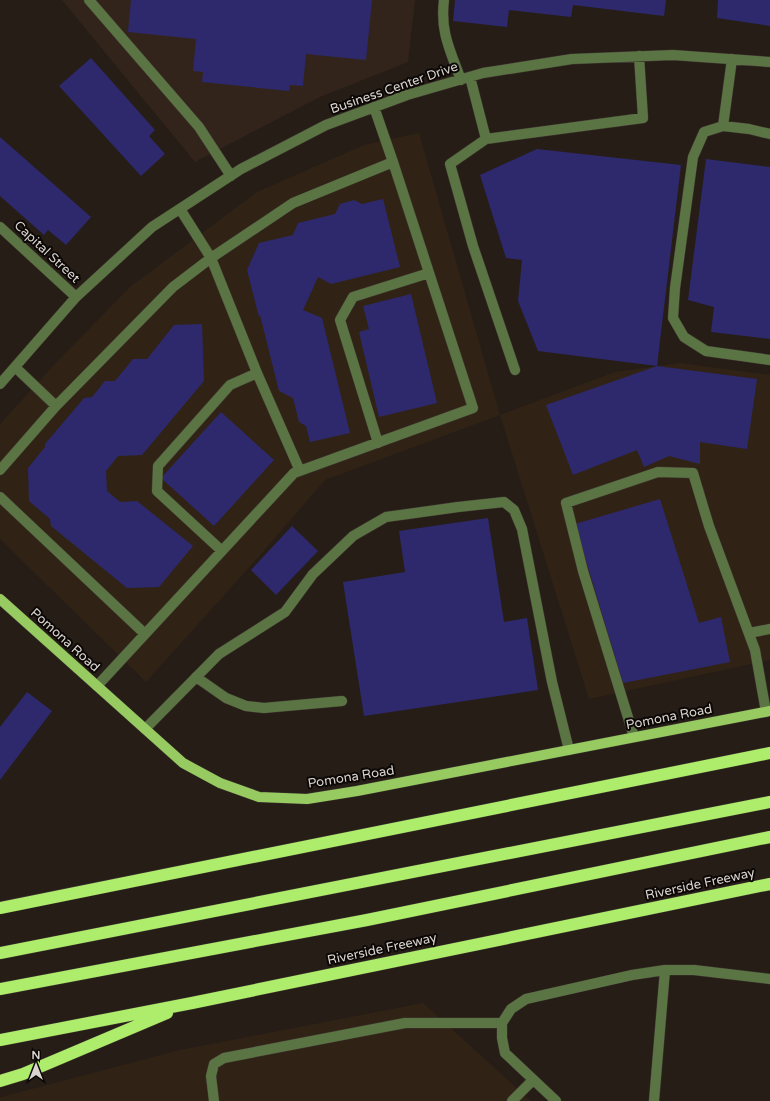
<svg xmlns="http://www.w3.org/2000/svg" width="770" height="1101" font-family="'Varela Round',sans-serif">
	<rect width="100%" height="100%" fill="#261d17"/>
	<!-- commercial -->
	<path fill="#302316" d="M419 133 500 415 615 372 680 363 770 375V660L589 699 500 415 325 480 254 562 146 682 0 539V424L53 366 130 287 257 192 364 145Z
		M423 1003 531 1101H0V1098L9 1095 180 1050Z"/>
	<!-- built -->
	<path fill="#33241b" d="M62 0H415L408 62 320 97 195 162Z"/>
	<!-- building -->
	<path fill="#2e296c" d="M131 0H372L366 60 306 54 303 86 290 85 289 91 202 82 203 72 193 71 196 39 128 32Z
		M455 0H666L664 16 573 5 571 17 509 10 507 27 453 21Z
		M718 0H770V26L717 18Z
		M91 58 155 130 149 136 165 154 141 176 59 86Z
		M0 137 91 217 66 245 48 230 44 235 0 196Z
		M537 149 681 165 657 366 538 351 518 301 522 260 506 258 480 175Z
		M706 159 770 167V339L711 332 714 307 688 300Z
		M383 199 400 267 331 284 318 277 303 310 322 318 350 433 310 442 306 426 299 422 293 398 279 391 260 315 259 317 247 270 259 243 293 235 298 223 335 214 340 204 354 200 362 204Z
		M411 294 437 403 379 417 359 332 369 329 363 306Z
		M202 324 204 381 142 455 118 456 106 471 107 491 120 502 137 501 193 546 159 587 127 588 51 526 50 519 29 501 28 468 45 447V444L84 398 92 397 105 381H115L133 359H147L174 325Z
		M657 366 757 379 747 449 700 442V464L669 456 644 467 637 450 573 475 546 405Z
		M221 412 274 460 214 526 161 478Z
		M660 499 699 623 721 617 730 662 623 683 575 524Z
		M488 518 504 622 527 618 538 690 364 716 343 582 405 572 399 531Z
		M292 526 318 551 276 595 251 570Z
		M27 692 52 711 0 780V727Z"/>
	<g fill="none" stroke-linecap="round" stroke-linejoin="round">
		<!-- minor casing -->
		<g stroke="#3f3731" stroke-width="11">
			<path id="minor" d="M89 0 199 127 231 176
				M444 0C440 32 450 50 461 80
				M732 59 723 126 749 129 770 134
				M470 77 486 139 643 118 639 56
				M723 126 704 132 693 157 675 288 673 318 684 337 706 351 770 360
				M486 139 450 164 473 246 515 370
				M180 209 211 258 293 203 393 162 374 107
				M0 227 76 297
				M0 384 76 297 152 227 241 169 326 125 407 95 483 73 572 59 673 55 770 62
				M56 406 173 287 211 258 257 373 300 471
				M378 443 340 320 353 297 429 273
				M0 470 56 406 15 367
				M0 497 145 634
				M222 551 157 491 158 466 230 385 257 373
				M749 633 770 629
				M196 677 226 698 246 706 264 708 342 701
				M97 686 294 473 473 408 393 162
				M145 729 219 654 285 612 313 574 353 536 386 517 458 507 504 502 514 510 522 529 552 682 569 750
				M634 737 583 571 566 503 658 472 693 473 709 526 755 650 766 712
				M502 1023 511 1009 526 999 632 975 665 970H694L770 979
				M502 1023V1038L505 1053 556 1101
				M214 1101 211 1076 214 1064 224 1058 405 1023H502
				M512 1101 533 1080
				M654 1101 665 970"/>
		</g>
		<!-- major casing -->
		<g stroke="#3f3731" stroke-width="11">
			<path id="major" d="M0 599 183 763 220 783 259 797 307 799 357 791 770 711"/>
		</g>
		<!-- highway casing -->
		<g stroke="#3f3731" stroke-width="13">
			<path id="highway" d="M0 908 770 753
				M0 953 770 802
				M0 989 367 920 770 837
				M0 1040 192 1003 770 884
				M0 1081 23 1074 167 1013"/>
		</g>
		<!-- minor -->
		<use href="#minor" stroke="#5b7443" stroke-width="10"/>
		<!-- major -->
		<use href="#major" stroke="#97cb61" stroke-width="10"/>
		<!-- highway -->
		<use href="#highway" stroke="#aeed6b" stroke-width="12"/>
	</g>
	<g text-anchor="middle" dominant-baseline="central" stroke-width="4" stroke-linejoin="round" paint-order="stroke">
		<!-- street labels -->
		<g font-size="13" fill="#dad4d0" stroke="#0c0806">
			<text transform="translate(394 88) rotate(-19)">Business Center Drive</text>
			<text transform="translate(47 252) rotate(43)">Capital Street</text>
			<text transform="translate(65 640) rotate(42)">Pomona Road</text>
			<text transform="translate(669 717) rotate(-11)">Pomona Road</text>
			<text transform="translate(351 777) rotate(-9)">Pomona Road</text>
			<text transform="translate(700 884) rotate(-12)">Riverside Freeway</text>
			<text transform="translate(382 949) rotate(-12)">Riverside Freeway</text>
		</g>
	</g>
	<!-- north arrow -->
	<g transform="translate(36 1065)" stroke="#0c0806" stroke-width="3" paint-order="stroke">
	<path d="M0-3L7 15L0 10L-7 15Z" fill="#dad4d0"/>
	<text y="-6" font-size="11" font-weight="bold" text-anchor="middle" fill="#dad4d0">N</text>
	</g>
</svg>
